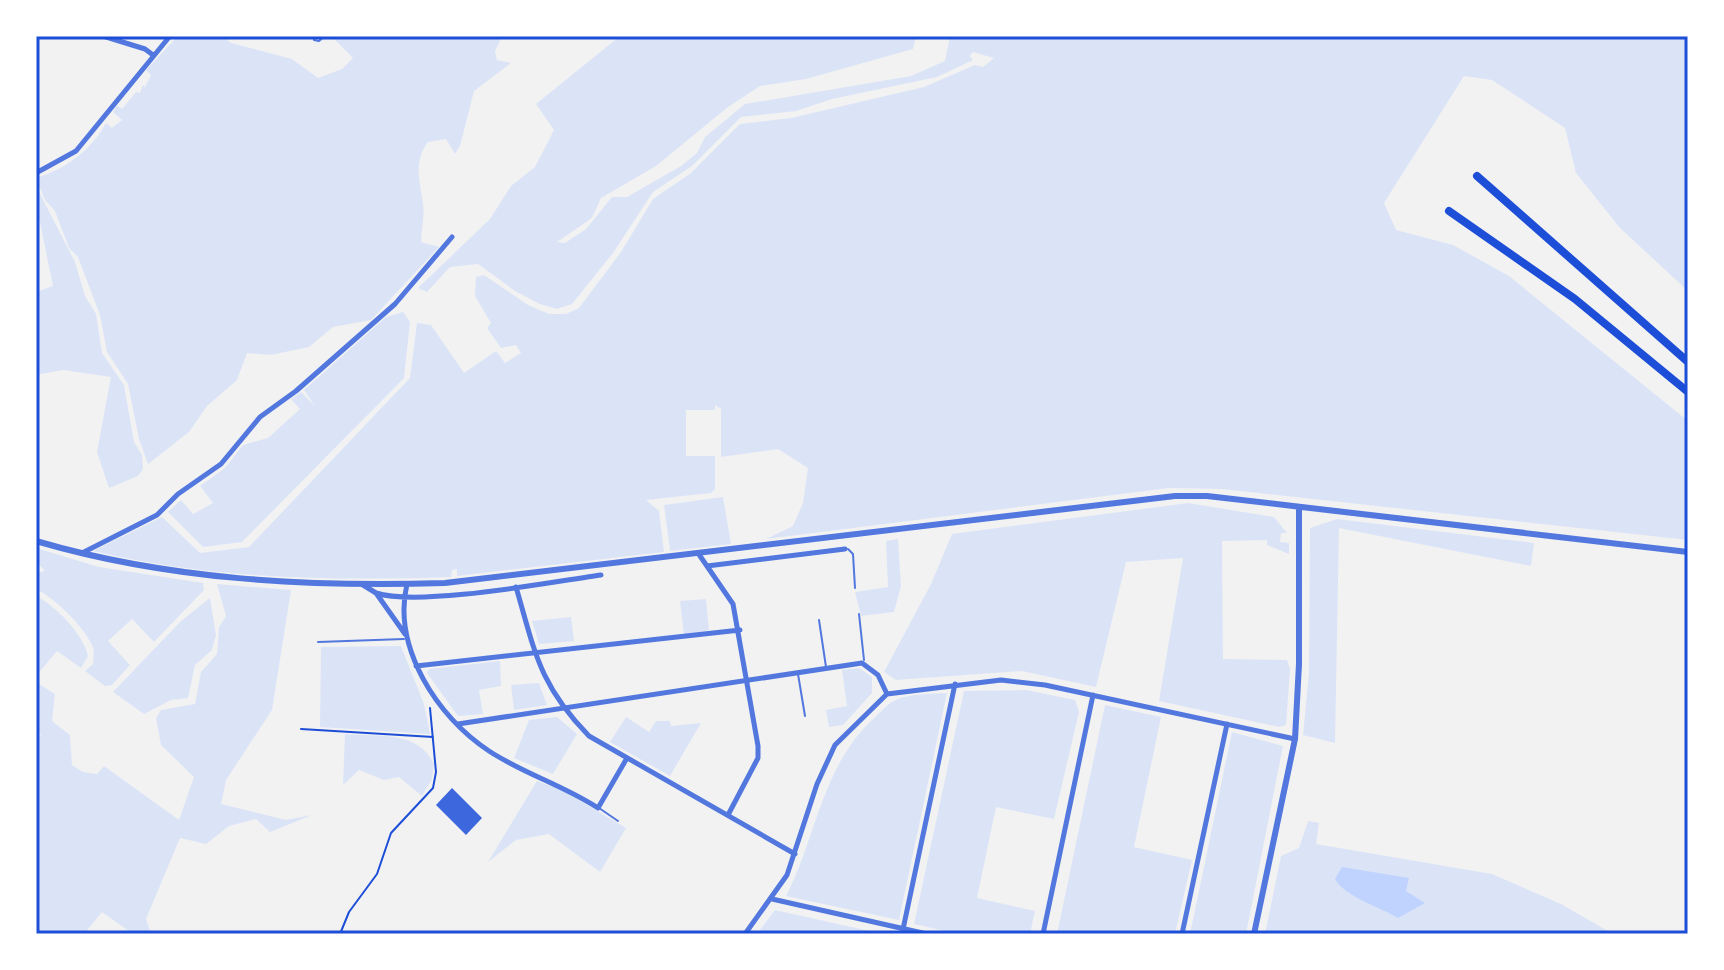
<svg xmlns="http://www.w3.org/2000/svg" width="1724" height="970" font-family="Raleway,sans-serif">
	<rect width="100%" height="100%" fill="#f2f2f2"/>
	<!-- green -->
	<path fill="#dbe4f7" d="M178 36H222L231 43 292 59 318 78 342 69 353 58 331 36 314 45 326 36H502L495 51 497 60 511 63 474 91 460 146 455 154 446 139 428 142C413 162 420 180 423 204 425 216 421 230 421 242L439 247 371 320 333 327 309 347 271 355 247 353 237 380 207 406 189 432 148 464 139 439 128 384 107 352 100 315 78 257 69 248 55 211 45 200 36 178C64 170 92 150 106 123L112 128 122 120 113 112 117 106 122 109 136 92 140 93 143 85 145 87 151 75 146 70Z
		M620 36H916L913 49 806 79 760 86 728 107 656 166 601 198 592 218 557 242 565 243 586 229 612 197H627L681 166 697 153 705 137 745 104 911 76 945 61 950 36H1688V291L1620 228 1576 173 1565 128 1492 80 1464 76 1384 203 1396 230 1453 245 1509 276 1688 421V540L1221 489 1169 488 766 539 793 526 803 503 808 468 778 449 721 457V409L715 405V410H686V456H715V489L711 493 646 500 659 511 664 552 457 576V569L452 570 451 577C334 581 208 579 93 551L162 517 200 553 249 547 410 378 417 323 431 325 464 373 496 351 505 363 521 353 516 345 501 348 487 328 491 323 475 296 476 277 484 275 528 305 549 314H566L579 308 621 252 653 199 691 173 740 124 791 118 924 87 975 65 983 67 994 58 973 52 970 56 973 60 937 77 832 99 796 111 741 117 692 166 653 192 613 253 572 304 557 309 540 304 515 291 478 264 450 267 427 292 418 288 490 219 511 186 535 167 554 130 536 104Z
		M36 186 75 262 85 296 96 314 102 353 124 385 134 442 142 455 143 469 138 476 109 488 97 452 111 377 63 370 36 375V292L53 286 36 203Z
		M403 312 410 322 404 378 242 542 203 547 168 512 181 500 193 514 213 503 200 486 225 468 243 445 268 438 300 409 291 399 301 392 315 406 304 390 386 317Z
		M723 497 731 544 670 551 664 505Z
		M1188 503 1274 517 1287 533H1281L1280 542 1289 543V554L1267 545V540L1222 541 1223 659 1287 660 1290 669 1286 725 1279 727 1159 701 1183 558 1126 562 1096 687 1022 671 896 680 884 672 931 584 952 534Z
		M1337 519 1534 543 1531 566 1339 528 1335 743 1303 735 1309 673 1310 528Z
		M898 539 901 586 894 612 861 616 855 592 888 587 886 541Z
		M36 548 99 567 203 583 204 590 154 642 132 619 108 641 130 665 112 685 105 686 85 671 93 664C93 659 95 651 92 645 83 626 55 598 36 589V573L45 571 36 561Z
		M217 584 291 590 272 710 226 780 221 804 286 820 312 815 270 832 256 819 229 826 206 844 180 838 146 919 151 934H133L102 912 84 934H36V742L41 735 36 731V682L55 694 52 721 70 735 72 765 83 772 97 774 104 766 179 820 194 777 161 745 156 718 161 710 195 704 201 672 217 654 219 627 226 616Z
		M36 596C55 605 84 635 88 656L81 668 57 651 36 676Z
		M210 598 216 635 212 650 195 665 188 698 171 700 144 714 113 692 181 621Z
		M706 599 709 630 684 635 680 601Z
		M571 617 574 641 539 644 532 621Z
		M401 646 424 704 430 734 320 727 321 647Z
		M500 661 501 686 479 690 483 714 458 716 427 673 429 669Z
		M859 668 872 677V693L843 725 829 727 826 710 847 706 842 670Z
		M539 683 547 705 514 710 511 685Z
		M1026 690 1075 700 1079 712 1054 819 996 807 977 898 1035 911 1030 934H958L914 924 964 691Z
		M947 693 899 920 786 896C816 838 821 771 869 723 876 717 884 707 892 702 907 693 930 694 947 693Z
		M1105 705 1161 717 1134 847 1192 860 1175 934H1057Z
		M557 717 577 734 553 774 514 758 529 720Z
		M626 717 649 732 656 721H670L671 726 701 723 670 776 610 742Z
		M1232 732 1283 746 1246 934H1190Z
		M345 734C379 737 418 730 434 764L432 779 422 796 399 777 384 780 359 770 343 785Z
		M537 781 562 790 626 828 600 872 549 834 516 840 488 862Z
		M1308 821 1319 823 1316 844 1492 874 1561 904 1613 934H1265L1281 856 1299 848Z
		M775 910 883 934H757Z"/>
	<!-- water -->
	<path fill="#bfd3fe" d="M1342 867 1409 878 1406 891 1425 903 1398 918C1380 907 1345 897 1335 879Z"/>
	<!-- building -->
	<path fill="#3d67dc" d="M452 788 482 818 466 835 436 805Z"/>
	<g fill="none" stroke-linecap="round" stroke-linejoin="round">
		<!-- path -->
		<path stroke="#1d4ed8" stroke-width="2" d="M301 729 433 737
			M340 934 349 912 377 874 391 833 433 788 436 772 430 708"/>
		<!-- service -->
		<path stroke="#5277de" stroke-width="2" d="M314 36V40L319 41 324 36
			M848 549 853 554 855 588
			M859 614 864 660
			M819 620 826 667
			M318 642 404 639
			M798 674 805 716
			M599 808 618 821"/>
		<!-- minor -->
		<path stroke="#5277de" stroke-width="5" d="M103 36 145 49 153 55
			M36 173 76 151 170 36
			M82 553 157 515 178 494 221 464 260 417 296 391 395 304 452 237
			M698 553 733 604 758 746V758L728 815
			M707 566 845 549
			M407 584C392 647 437 717 489 751 524 774 563 785 598 808L627 758
			M363 585 376 593 405 634
			M516 587C535 652 539 685 589 736L795 854
			M376 593C419 607 551 582 601 575
			M416 666 740 630
			M458 724 862 663 878 675 887 694
			M772 899 927 934
			M745 934 787 875 817 784 835 745 887 694 1001 680 1045 685 1295 739
			M902 934 955 684
			M1043 934 1093 695
			M1182 934 1227 724"/>
		<!-- tertiary -->
		<path stroke="#5277de" stroke-width="6" d="M36 541C169 580 307 587 445 583L1175 496H1207L1688 552
			M1254 934 1295 739 1299 664V507"/>
		<!-- motorway -->
		<path stroke="#1d4ed8" stroke-width="8" d="M1477 176 1688 362
			M1449 211 1575 299 1688 392"/>
	</g>
	<!-- border -->
	<rect width="1724" height="970" fill="none" stroke="#ffffff" stroke-width="76"/>
	<rect x="38" y="38" width="1648" height="894" fill="none" stroke="#1d4ed8" stroke-width="3"/>
</svg>
